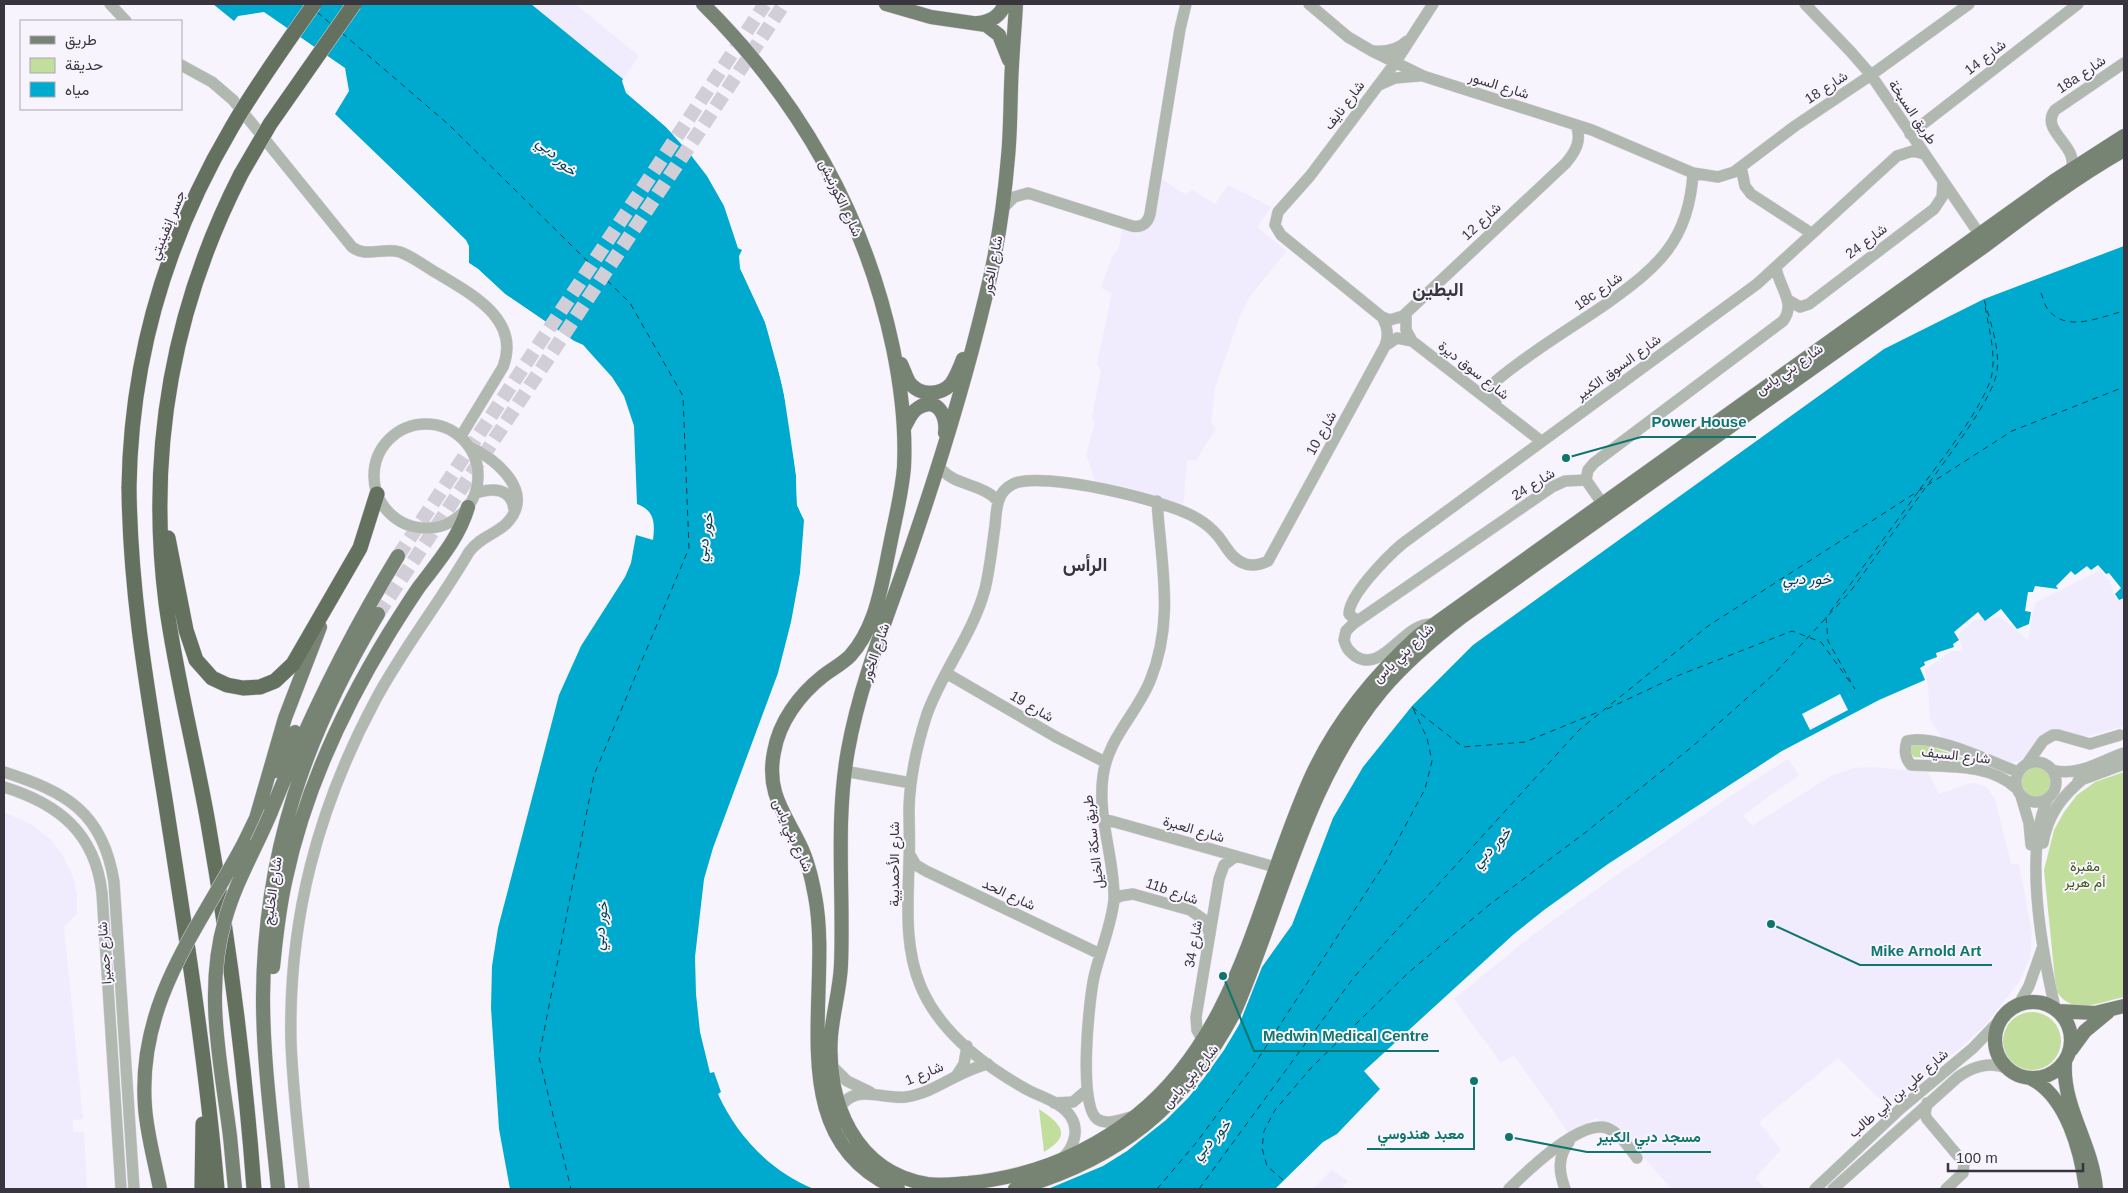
<svg xmlns="http://www.w3.org/2000/svg" width="2128" height="1193" font-family="Helvetica,Vazirmatn,sans-serif">
	<rect width="100%" height="100%" fill="#f7f4fe"/>
	<!-- built -->
	<path fill="#f0ebfd" d="M531 4H575L639 56 623 79Z
		M1162 179 1186 195 1192 190 1215 204 1228 185 1271 207 1257 227 1287 251 1251 295 1239 318 1215 388 1211 423 1216 429 1196 460H1187L1183 509 1097 487 1086 454 1095 423 1092 417 1101 371 1097 364 1112 293 1101 288 1113 255 1118 250 1123 228 1137 234 1151 225Z
		M2100 570 2110 581 2116 601 2124 599V726L2085 737 2048 733 2024 759 2012 763 1943 739 1930 720 1928 686 1925 670 1951 651H1963L1958 634 1975 620 2000 617 2028 640 2035 603Z
		M1788 759 1799 775 1743 815 1752 826 1829 777 1854 768 1872 767 1928 772 1939 794 1968 784 1975 783 1987 788 1995 799 2011 864H2019L2032 933 2030 958 2019 982 1986 1024 1960 1048 1887 1106 1838 1058 1759 1122 1781 1150 1755 1178 1766 1189H1672L1617 1128 1595 1118 1570 1135 1514 1055 1501 1063 1454 999 1534 934 1601 886 1738 791Z
		M4 812 32 825 52 841 62 854 74 879 77 895V913L64 927 83 1119 73 1120V1132H84L87 1189H4Z
		M1332 1170 1348 1181 1341 1189H1313Z"/>
	<!-- green -->
	<path fill="#c2de9d" d="M1920 743 1973 761 1914 757 1911 753V747Z
		M2019 782a17 17 0 1 1 34 0a17 17 0 1 1-34 0Z
		M2124 772V997C2099 1002 2071 1017 2056 990L2044 870 2054 830 2064 812 2077 795 2095 782Z
		M2003 1041a29 29 0 1 1 58 0a29 29 0 1 1-58 0Z
		M1039 1109C1061 1124 1073 1135 1044 1152Z"/>
	<!-- water -->
	<path fill="#00aacf" d="M213 4H531L623 79C624 95 653 114 665 126 688 148 713 177 725 207 730 220 734 234 738 248L743 250 740 268 765 322 783 388 796 475 797 505 804 520 800 573 791 622 778 673 713 848 704 879 695 957 696 994 700 1032 710 1073 714 1072 721 1092 718 1094C737 1136 771 1172 814 1189H510L499 1129 491 1008 492 966 498 928 559 695 581 646 625 577 631 563 636 535 653 540C655 523 655 511 637 504L634 426 624 396 612 377 583 345 574 341 505 294 478 269 469 263V246L466 240 335 114 349 91 345 68 264 12 238 16 234 21Z
		M2124 246V598L2119 600 2115 594 2121 588 2109 573 2106 574 2098 565 2091 570 2087 566 2075 575 2071 571 2056 586 2058 589 2035 586 2033 592H2028L2025 611 2031 612 2029 624 2017 629 2001 609 1985 621 1978 612 1954 632 1959 640 1953 644 1954 647 1936 653 1937 657 1924 662 1925 665 1920 668 1925 680 1879 700 1782 751 1608 864 1544 910 1514 934 1364 1071 1380 1089 1337 1134 1323 1142 1275 1189H1048L1103 1166 1127 1151 1166 1120 1188 1098 1204 1078 1224 1050 1239 1025 1262 967 1292 925 1333 818 1363 767 1412 706 1473 645 1884 349 1984 299Z"/>
	<!-- pier -->
	<path fill="#f7f4fe" d="M624 77 628 91 668 125 692 152 709 175 727 205 740 246 745 250 742 257 743 267 768 321 775 346 791 416 799 475V504L804 520 797 505 796 475 789 417 773 346 765 322 740 268 739 256 742 250 738 248 724 206 707 176 690 154 666 127 626 93 622 81Z
		M469 263 478 269 505 294 574 341 583 345 619 388 634 426 617 389 582 347 572 343 503 296 477 271 468 266Z
		M1840 694 1848 710 1810 730 1802 714Z"/>
	<g fill="none" stroke-linecap="round" stroke-linejoin="round">
		<!-- ferry -->
		<path stroke="#003f4e" stroke-width="1" stroke-dasharray="6 5" stroke-linecap="butt" d="M317 12 331 24
			M342 33 448 124 630 303 683 396 689 548 594 775 539 1057 571 1189
			M2041 293C2043 297 2044 304 2047 308 2065 334 2100 317 2124 311
			M1929 483C1946 459 1994 398 1997 371 2000 347 1990 322 1984 299
			M1920 489C1939 463 1986 404 1992 374 1996 352 1988 326 1985 305
			M1830 612 1918 492
			M1826 617 1828 641 1851 682
			M1412 707 1463 747 1525 742 1601 711
			M1607 709 1677 676 1792 631 1821 642 1855 689
			M1283 1180 1267 1166 1262 1148 1264 1131 1275 1110 1311 1068 1408 973 1489 905 1586 832 1693 746 1774 674 1850 592 1926 487
			M1157 1189 1196 1143 1254 1065 1387 860 1425 789 1432 761 1427 738 1412 706
			M1199 1189 1354 977 1579 730 1708 626 2012 431 2124 387"/>
		<!-- major-tunnel -->
		<path stroke="#d1ced8" stroke-width="14" stroke-dasharray="14 7" stroke-linecap="butt" d="M398 556 765 4
			M378 614 784 4"/>
		<!-- minor casing -->
		<g stroke="#d5d2db" stroke-width="12">
			<path id="minor" d="M110 4 126 21
				M1309 4 1348 37 1372 51 1423 76 1592 130 1693 173 1718 177 1734 172 1795 126 1871 75 1969 4
				M1805 4 1851 52 1871 75 1984 241
				M1374 51C1386 52 1398 50 1407 41
				M181 65 212 82 233 100 352 247C366 258 383 247 400 252 414 257 427 268 440 275 473 295 521 320 503 367L461 436
				M1379 85 1395 78 1419 76
				M1910 134 2078 4
				M1741 167 1745 186 1751 194 1811 233
				M2071 169C2080 146 2039 131 2055 110L2124 63
				M1003 208 1014 197 1028 193 1132 226C1142 228 1148 223 1150 214L1180 29 1186 4
				M1788 300 1800 307 1809 304 1934 209 1942 197 1943 183
				M1406 313V330L1412 341 1541 441
				M1382 317 1390 320 1403 316 1566 163C1576 151 1582 140 1576 125
				M1385 346C1389 336 1388 327 1382 317L1281 235 1275 225 1278 212 1310 176 1395 63 1433 4
				M1497 407 1492 394 1496 381C1530 352 1570 329 1606 304 1658 267 1689 241 1693 173
				M374 476a52 52 0 1 1 104 0a52 52 0 1 1-104 0Z
				M939 466C952 486 982 483 998 501
				M1586 480 1588 470 1594 463 1783 321C1797 303 1778 286 1776 267
				M1586 480 1602 503
				M476 493C492 488 511 487 514 509
				M1357 621 1349 614C1349 595 1387 557 1402 544L1757 284 1897 156 1913 151 1924 154
				M1433 624C1404 621 1383 675 1355 656 1349 651 1346 648 1344 640L1346 631 1353 624 1552 487 1565 481 1586 480
				M946 673 1056 737 1105 762
				M2016 782a20 20 0 1 1 40 0a20 20 0 1 1-40 0Z
				M2027 764 2043 741 2053 735H2058L2090 744 2120 735
				M2052 770C2079 777 2100 761 2124 753
				M844 771 911 783
				M4 772C66 792 103 812 114 882L134 1189
				M2078 781 2124 764
				M4 787C59 804 95 833 102 893L121 1189
				M2016 788C1989 763 1946 767 1911 765 1905 758 1904 750 1907 741 1934 733 1991 762 2018 772
				M2021 796 2029 823 2031 845
				M2048 798C2023 852 2042 951 2055 1008
				M1104 819 1275 867
				M2043 843C2048 814 2062 796 2084 778
				M910 855 916 865 926 871 1100 954
				M1114 900 1120 896 1133 894 1190 910 1203 919 1210 934
				M2019 1004 2029 986 2042 949
				M1203 1041 1197 1030 1196 1017 1219 879 1224 865 1236 856
				M831 1065 847 1081 870 1092
				M957 1075 964 1064 967 1046
				M1054 1103 1073 1102 1087 1090
				M1927 1103 1925 1114 1927 1119 1964 1163 1963 1173 1946 1189
				M839 1109C855 1082 881 1100 906 1097 935 1093 959 1070 988 1064
				M1134 1116C1123 1119 1107 1126 1097 1119 1078 1105 1089 1000 1094 977 1100 951 1111 927 1114 900 1115 859 1097 818 1103 776 1108 738 1136 715 1150 681 1175 620 1161 565 1157 501
				M1061 1159C1073 1150 1080 1131 1071 1117 1062 1102 1040 1097 1026 1089 985 1066 940 1032 921 987 904 948 908 903 909 861 910 843 909 826 909 808 910 776 917 745 927 714 943 670 973 634 985 589 990 568 992 547 995 526 996 517 996 507 999 500 1001 493 1007 487 1013 484 1041 470 1171 501 1198 519 1205 523 1212 529 1218 536 1226 546 1231 558 1243 563 1252 567 1260 565 1268 561L1385 346 1397 338 1412 341
				M304 1189C299 1140 293 1092 291 1043 288 919 318 807 376 699 404 647 440 602 469 552 480 537 494 535 506 524 537 493 497 460 470 447
				M1509 1189C1527 1171 1581 1119 1607 1128 1620 1133 1629 1148 1637 1158
				M1565 1189C1559 1172 1557 1158 1569 1142
				M1815 1189 1900 1109 1973 1048 2000 1020
				M1833 1189 1958 1077C1972 1067 1990 1061 2006 1068"/>
		</g>
		<!-- major casing -->
		<g stroke="#d5d2db" stroke-width="15">
			<path id="major" d="M703 4C799 99 865 215 893 348 901 387 906 427 904 467 902 493 895 519 890 545 885 569 881 594 873 616 868 630 860 645 850 656 842 664 832 669 823 676 799 695 779 722 774 752 766 792 784 812 800 845 808 861 812 879 815 896 834 994 777 1138 898 1189
				M886 4 931 17 986 25 999 35 1009 60
				M1016 4C1015 24 1013 45 1012 65 1010 96 1011 127 1008 157 1004 205 997 252 985 299 964 386 938 470 909 554 887 618 860 683 848 750 835 822 844 893 841 965 840 989 833 1012 831 1036 826 1102 855 1172 927 1184 941 1186 954 1184 968 1183 1030 1177 1088 1154 1137 1115 1242 1031 1259 889 1313 773 1338 720 1375 675 1418 636L2054 181 2124 136
				M978 23C991 22 1000 16 1005 4
				M901 364C904 370 906 377 909 382 919 396 940 396 951 384 956 377 960 367 963 359
				M904 428C908 421 911 412 918 408 938 395 947 417 945 433
				M276 771 295 732
				M271 812C307 722 348 638 398 556
				M255 822 285 718 320 627
				M244 843 258 814
				M273 967C276 937 279 907 286 878 304 793 343 709 388 635 398 619 408 603 419 587 438 562 459 538 468 507
				M1995 1040a38 38 0 1 1 76 0a38 38 0 1 1-76 0Z
				M2059 1011 2095 1013 2124 1006
				M2071 1050 2085 1031 2108 1012
				M2065 1062C2062 1107 2092 1143 2096 1189
				M2030 1078C2067 1096 2081 1152 2086 1189
				M230 1136 235 1189
				M278 1189C272 1125 263 1061 263 997 264 853 305 736 378 614
				M1015 1189C1118 1160 1184 1107 1234 1013 1281 905 1305 782 1382 690 1406 662 1434 638 1463 616L1986 245C2031 211 2075 178 2124 150"/>
		</g>
		<!-- highway casing -->
		<g stroke="#d5d2db" stroke-width="16">
			<path id="highway" d="M241 174C172 309 147 452 166 603 176 677 195 749 208 823 229 944 245 1066 254 1189
				M129 487C130 594 148 694 165 799 185 928 206 1059 217 1189
				M168 538 186 630 196 660 212 678 227 685 243 688 260 687 275 681 293 664 360 548 377 494
				M202 1189 203 1124"/>
		</g>
		<!-- minor -->
		<use href="#minor" stroke="#b1b8af" stroke-width="11"/>
		<!-- major -->
		<use href="#major" stroke="#778373" stroke-width="14"/>
		<!-- highway -->
		<use href="#highway" stroke="#63715e" stroke-width="15"/>
		<!-- major-bridge casing -->
		<g stroke="#d5d2db" stroke-width="15" stroke-linecap="butt">
			<path id="major-bridge" d="M230 1136C221 1064 204 992 225 920 235 883 256 848 271 812
				M160 1189C155 1162 147 1135 145 1107 137 1002 198 930 244 843"/>
		</g>
		<!-- highway-bridge casing -->
		<g stroke="#d5d2db" stroke-width="16" stroke-linecap="butt">
			<path id="highway-bridge" d="M241 174 270 124 354 4
				M129 487C131 359 167 237 232 127 257 84 286 44 314 4"/>
		</g>
		<!-- major-bridge -->
		<use href="#major-bridge" stroke="#778373" stroke-width="14"/>
		<!-- highway-bridge -->
		<use href="#highway-bridge" stroke="#63715e" stroke-width="15"/>
	</g>
	<g text-anchor="middle" dominant-baseline="central" stroke-width="4" stroke-linejoin="round" paint-order="stroke">
		<!-- street labels -->
		<g font-size="14" fill="#38353e" stroke="#f7f4fe">
			<text transform="translate(1985 57) rotate(-38)">شارع 14</text>
			<text transform="translate(2081 74) rotate(-34)">18a شارع</text>
			<text transform="translate(1499 85) rotate(17)">شارع السور</text>
			<text transform="translate(1826 87) rotate(-33)">شارع 18</text>
			<text transform="translate(1344 105) rotate(-53)">شارع نايف</text>
			<text transform="translate(1913 112) rotate(56)">طريق السبخة</text>
			<text transform="translate(841 198) rotate(65)">شارع الكورنيش</text>
			<text transform="translate(1481 221) rotate(-43)">شارع 12</text>
			<text transform="translate(167 225) rotate(-68)">جسر إنفينيتي</text>
			<text transform="translate(1866 241) rotate(-37)">شارع 24</text>
			<text transform="translate(992 265) rotate(-79)">شارع الخور</text>
			<text transform="translate(1598 291) rotate(-35)">18c شارع</text>
			<text transform="translate(1618 367) rotate(-36)">شارع السوق الكبير</text>
			<text transform="translate(1789 369) rotate(-35)">شارع بني ياس</text>
			<text transform="translate(1474 370) rotate(38)">شارع سوق ديرة</text>
			<text transform="translate(1321 433) rotate(-61)">شارع 10</text>
			<text transform="translate(1533 484) rotate(-32)">شارع 24</text>
			<text transform="translate(875 652) rotate(-71)">شارع الخور</text>
			<text transform="translate(1403 653) rotate(-44)">شارع بني ياس</text>
			<text transform="translate(1032 706) rotate(30)">شارع 19</text>
			<text transform="translate(1956 755) rotate(6)">شارع السيف</text>
			<text transform="translate(1194 829) rotate(16)">شارع العبرة</text>
			<text transform="translate(793 835) rotate(66)">شارع بني ياس</text>
			<text transform="translate(1093 842) rotate(-97)">طريق سكة الخيل</text>
			<text transform="translate(894 864) rotate(-90)">شارع الأحمديية</text>
			<text transform="translate(272 891) rotate(-82)">شارع الخليج</text>
			<text transform="translate(1172 891) rotate(19)">11b شارع</text>
			<text transform="translate(1009 894) rotate(25)">شارع الحد</text>
			<text transform="translate(1193 944) rotate(-80)">شارع 34</text>
			<text transform="translate(104 953) rotate(-94)">شارع جميرا</text>
			<text transform="translate(924 1073) rotate(-23)">شارع 1</text>
			<text transform="translate(1190 1076) rotate(-50)">شارع بني ياس</text>
			<text transform="translate(1898 1093) rotate(-41)">شارع علي بن أبي طالب</text>
		</g>
		<!-- park labels -->
		<g font-size="14" fill="#3f5617" stroke="#f7f4fe">
			<text x="2085" y="866">مقبرة<tspan x="2085" dy="16">أم هرير</tspan></text>
		</g>
		<!-- water labels -->
		<g font-size="15" font-style="italic" fill="#003f4e" stroke="#f7f4fe">
			<text transform="translate(557 156) rotate(43)">خور دبي</text>
			<text transform="translate(704 537) rotate(-80)">خور دبي</text>
			<text x="1807" y="578">خور دبي</text>
			<text transform="translate(1491 847) rotate(-46)">خور دبي</text>
			<text transform="translate(600 926) rotate(-84)">خور دبي</text>
			<text transform="translate(1211 1139) rotate(-46)">خور دبي</text>
		</g>
		<!-- district labels -->
		<g font-size="19" font-weight="bold" fill="#38353e" stroke="#f7f4fe">
			<text x="1438" y="289">البطين</text>
			<text x="1085" y="564">الرأس</text>
		</g>
	</g>
	<!-- callouts -->
	<path fill="none" stroke="#0f766e" stroke-width="2" d="M1566 458L1641 437H1756M1771 924L1860 965H1992M1223 976L1254 1051H1439M1474 1081L1474 1149H1367M1509 1137L1587 1152H1711"/>
	<g fill="#0f766e" stroke="#f7f4fe" stroke-width="2">
		<circle cx="1566" cy="458" r="5"/>
		<circle cx="1771" cy="924" r="5"/>
		<circle cx="1223" cy="976" r="5"/>
		<circle cx="1474" cy="1081" r="5"/>
		<circle cx="1509" cy="1137" r="5"/>
	</g>
	<g font-size="15" text-anchor="middle" font-weight="bold" fill="#0f766e" stroke="#f7f4fe" stroke-width="4" stroke-linejoin="round" paint-order="stroke">
		<text x="1699" y="427">Power House</text>
		<text x="1926" y="956">Mike Arnold Art</text>
		<text x="1346" y="1041">Medwin Medical Centre</text>
		<text x="1421" y="1139">معبد هندوسي</text>
		<text x="1649" y="1142">مسجد دبي الكبير</text>
	</g>
	<!-- border -->
	<rect width="2128" height="1193" fill="none" stroke="#38353e" stroke-width="10"/>
	<!-- legend -->
	<rect x="20" y="20" width="162" height="90" fill="#f7f4fe" stroke="#aba8b1"/>
	<rect x="30" y="36" width="25" height="8" fill="#778373" stroke="#aba8b1"/>
	<text x="65" y="45" font-size="15" fill="#38353e">طريق</text>
	<rect x="30" y="58" width="25" height="15" fill="#c2de9d" stroke="#aba8b1"/>
	<text x="65" y="70" font-size="15" fill="#38353e">حديقة</text>
	<rect x="30" y="82" width="25" height="15" fill="#00aacf" stroke="#aba8b1"/>
	<text x="65" y="95" font-size="15" fill="#38353e">مياه</text>
	<!-- scale -->
	<path d="M1948 1163v8h135v-8" fill="none" stroke="#38353e" stroke-width="2.5"/>
	<text x="1956" y="1163" font-size="15" fill="#38353e" stroke="#f7f4fe" stroke-width="4" paint-order="stroke">100 m</text>
</svg>
